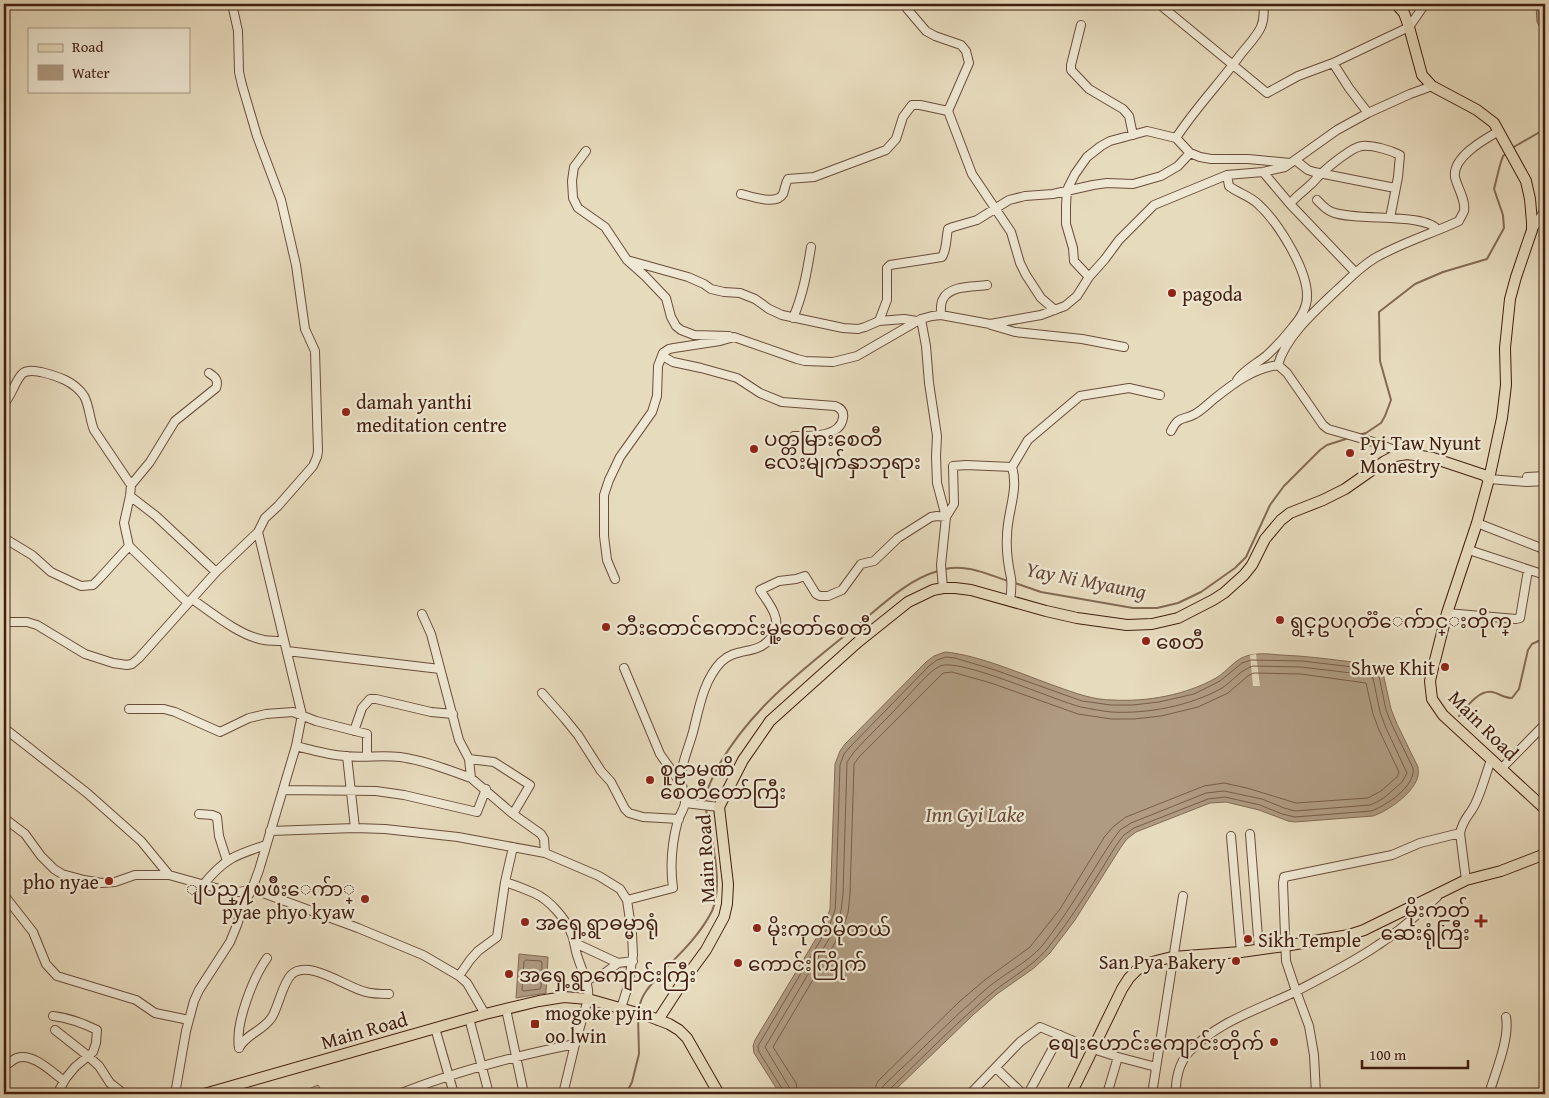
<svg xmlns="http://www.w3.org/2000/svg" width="1549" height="1098" font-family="'Gentium Book Plus','Noto Sans Myanmar',serif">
	<rect width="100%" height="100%" fill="#e7dbbd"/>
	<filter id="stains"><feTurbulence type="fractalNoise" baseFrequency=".004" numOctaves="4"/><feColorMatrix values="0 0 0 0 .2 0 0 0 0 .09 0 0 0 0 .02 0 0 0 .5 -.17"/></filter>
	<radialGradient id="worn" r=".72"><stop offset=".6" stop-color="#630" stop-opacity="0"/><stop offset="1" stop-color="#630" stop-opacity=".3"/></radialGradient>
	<!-- green -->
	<path fill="#cbbb9f" stroke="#866c57" d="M318 1085 324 1094H297Z"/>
	<!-- water -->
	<path fill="#af9b82" stroke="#836954" d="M1536 4H1545V36L1537 22Z
		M945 652C979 655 1024 675 1058 687 1075 693 1093 700 1113 700 1147 702 1186 695 1216 678 1228 671 1235 658 1250 655 1260 653 1271 654 1280 655 1311 656 1341 661 1371 664L1378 667 1383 673 1391 709 1397 724 1418 767C1418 771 1419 775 1417 779 1412 794 1388 811 1373 816L1295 822 1288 821 1259 810 1226 802 1210 803 1136 832 1127 839 1121 847 1075 920 1050 953 1034 968 997 994 973 1015 891 1094H780L754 1053 753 1046 755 1040 826 922 830 909 835 764 840 751 845 744 926 662 934 656Z
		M519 954 548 957 546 993 516 998Z"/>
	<!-- pier -->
	<path fill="#e7dbbd" d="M1256 654 1260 686H1253L1250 655Z"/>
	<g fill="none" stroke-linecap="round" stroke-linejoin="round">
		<!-- shore -->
		<path stroke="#785c48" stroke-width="1" d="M526 960 541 961 542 963 541 987 540 989 524 991 522 990 524 962Z
			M784 1094 783 1090 759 1052 758 1046 830 924 835 910 836 893 840 765 844 754 849 748 929 666 937 660 946 657 955 658 995 670 1082 701 1111 705H1133L1159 702 1194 694 1220 681 1242 663 1251 660 1302 661 1370 669 1375 671 1379 676 1386 710 1392 725 1413 768C1416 786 1386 806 1371 811L1295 817 1282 814 1260 805 1225 797 1208 799 1134 828 1124 835 1117 844C1095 880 1073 917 1047 949 1030 969 1006 980 987 997 953 1026 922 1058 890 1089L888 1094
			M790 1094 789 1087 765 1047 836 927 841 911 843 894 847 762 854 752C870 734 888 718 904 700 914 690 928 672 940 666 958 657 1056 701 1081 707 1091 709 1102 711 1111 712 1148 714 1190 706 1222 688 1233 681 1240 670 1253 666L1301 667 1368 675 1373 678 1380 712 1386 728 1407 773 1402 782 1385 797 1377 802 1370 805 1295 811 1284 808 1262 799 1224 791 1206 793 1131 823 1120 830 1112 841C1089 876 1068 913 1042 946 1026 964 1003 974 985 990 950 1020 919 1053 885 1084L882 1088V1094
			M798 1094 796 1083 773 1047 842 931 848 913 850 894 854 764 859 757 943 673 952 672 991 683 1078 714 1111 719H1134L1161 716 1198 707 1228 693 1249 675 1254 673 1301 674 1366 683 1373 714 1379 730 1399 772 1397 777 1381 791 1368 798 1296 803 1247 788 1224 783 1204 786 1126 817 1114 826 1105 836 1060 909 1030 947 986 979 960 1001 878 1081 875 1088 874 1094"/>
		<!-- stream -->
		<path stroke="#836954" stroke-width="2" d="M1512 148 1545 129
			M1358 435 1366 433 1381 423 1385 416 1391 400 1380 361 1379 312 1415 284 1443 272 1487 259 1504 228 1503 215 1494 189 1500 165 1503 156 1507 153
			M945 569C967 564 987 574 1008 581
			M1015 583 1041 592 1133 608H1157L1178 603 1201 592 1235 568 1246 557 1270 505 1284 486 1320 450 1327 445 1349 438
			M1459 716C1466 708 1478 690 1492 692 1499 693 1503 698 1512 698L1519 689 1528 650 1532 644 1545 638
			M706 804C705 790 713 777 719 765 752 707 803 670 854 628 879 608 906 580 938 571
			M639 1009C641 992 655 981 666 968 683 951 701 933 712 911 724 885 711 836 706 809
			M626 1094 632 1082 639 1054 638 1016"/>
		<!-- minor casing -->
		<g stroke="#6a4d3a" stroke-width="10">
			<path id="minor" d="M903 4 926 31 935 36 961 45 966 51 969 63 948 111 972 174 1011 232 1020 263 1026 275 1041 298 1055 310
				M1159 4 1267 93 1298 76 1333 63 1409 27 1425 4
				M1081 25 1071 65V70L1089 89 1123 109 1129 116 1133 135
				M1333 63 1349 88 1368 113
				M1176 138C1194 110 1218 85 1238 58 1245 48 1256 38 1261 27 1264 20 1264 11 1263 4
				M586 151 574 167 572 181 573 198 578 208 605 227 627 260
				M1295 160 1308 170 1314 172 1395 188
				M1263 172 1290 204 1355 272
				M1227 175 1229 186C1238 193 1250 196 1258 204 1278 222 1308 270 1307 297 1307 308 1299 320 1292 328 1284 338 1275 348 1266 356 1256 364 1244 370 1237 380
				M741 194C751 196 776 206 783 194 785 189 785 184 788 179L814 177 886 150 896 139 903 117 912 105H920L948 111
				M1317 200C1322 205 1326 210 1332 212 1357 222 1424 212 1438 230
				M1290 204C1296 196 1303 192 1310 185 1314 182 1317 177 1321 174 1328 167 1352 147 1362 146 1373 145 1390 150 1400 155L1398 177 1390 218
				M1532 230 1545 210
				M1089 277 1074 261 1073 248 1066 224V206L1067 190 1075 174 1087 157 1101 146 1110 141 1147 131 1176 138 1190 153 1200 157 1211 159H1248L1290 163
				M941 315C941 311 940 304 943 299 950 285 974 287 987 285
				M793 318C803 295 807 272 811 247
				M921 319 926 346 929 383 937 436 936 456 937 483 946 517 941 565 943 588
				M917 321 904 319 879 321 887 300V268L890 265 942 257C947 249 946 238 948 229L953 227 977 220 1009 200 1025 196 1053 194 1093 185 1107 183 1133 184 1161 176 1178 166 1190 153
				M991 325 1015 332 1082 339 1124 347
				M729 336 694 335 681 330 676 326 671 317 666 298 645 276 627 260 688 277 704 284 711 289 724 292 740 293 755 299 769 309 782 315 843 328 858 329 865 327 879 321
				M1278 365C1285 337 1317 309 1337 290 1349 279 1360 267 1375 258 1401 243 1431 234 1459 221 1460 218 1463 214 1464 211 1466 200 1457 187 1455 177 1452 157 1485 139 1499 131
				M1278 365 1287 373 1323 425 1328 429 1370 441 1406 454
				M4 404C12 395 15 381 22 374 27 369 35 371 41 372 57 376 74 381 84 396 89 404 90 421 94 430L131 485
				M1171 431C1179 415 1182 421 1195 414 1202 410 1208 404 1214 399 1234 383 1252 369 1278 365
				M794 436C809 436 840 438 843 418 844 412 841 408 835 406L782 402 760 393 737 378 701 368 673 362 666 358 663 353 669 349 674 348 720 341 734 337 797 359 805 361 833 362 857 356 921 319 932 316 941 315 990 324 1041 315 1065 306 1077 296 1089 277 1105 259 1119 240 1154 205 1227 175 1263 172 1285 167 1337 130 1368 113 1410 94 1432 86
				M1012 467 1028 440 1080 396 1129 388 1160 395
				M1527 477 1545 476
				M1489 479 1527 482 1545 481
				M130 496 156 516 216 572
				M1477 523 1541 548
				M4 538 32 555 51 572 81 586 93 585 100 578 129 546
				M1469 550 1545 575
				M615 579 607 560 604 536V495L609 480 620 457 652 412 657 396 658 366 663 353
				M192 599C212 613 240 636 264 640 271 641 278 641 284 641
				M188 603 129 546 124 523 130 496 131 485 150 462 175 421 216 388C219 380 215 377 209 373
				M1447 613 1516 619 1520 618 1528 570
				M422 614 431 634 459 740 469 759 471 778 513 814 541 834 544 839 545 853
				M4 622H27L37 625 85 654 113 663 127 665 132 664 139 658 216 572 258 532 265 518 278 506 313 466 317 457 318 451 315 351 305 329 296 265 281 200 257 136 242 85 239 72 238 31 232 4
				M287 651 440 669
				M624 668 660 754 681 784
				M542 693 565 719 578 735 601 771 611 782 625 809 629 813 643 817 679 819
				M129 709H164L175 712 220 732 249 718 266 714 293 712 316 721 367 734V755
				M4 728 87 793 141 841 169 875 223 890 239 892 252 889 358 928 423 955 459 976 467 983 485 1014
				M354 731 362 708 370 699H376L431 712 453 714
				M296 746C312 750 328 755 345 756 364 758 381 755 400 757 423 760 449 770 471 778
				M347 756 355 828
				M469 759 494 762 530 785 513 814
				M1502 768 1545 724
				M283 790 376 791 404 795 477 812 486 789
				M685 803 719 807
				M199 814 212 815 217 817 219 836 227 861
				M4 818 25 834 41 856 54 869 62 874 84 880 102 883 115 882 135 875H169
				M270 831 355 828 385 829 458 837 545 853 599 876 620 889 627 900 632 934 633 955 628 986 621 1008
				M1250 834 1259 950
				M1231 836 1241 952
				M513 847 505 882C515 885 525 889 534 893 550 900 566 919 572 935 575 943 575 951 578 958 582 971 590 985 588 999L575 1044 563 1094
				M1466 880 1460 833C1463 820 1467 818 1473 808 1480 797 1486 773 1491 760
				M203 885C224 859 235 855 266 845
				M4 895 33 932 46 964 57 976 136 1000 155 1013 189 1020
				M627 900 673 888C670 866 672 842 678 820 680 815 684 809 685 803 685 794 681 785 681 776 682 761 689 747 693 732 699 709 703 681 721 662 738 645 762 658 775 631 781 617 767 601 760 590L779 581 796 579 805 576 816 594 820 596H828L842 590 861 564 874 561 898 538 931 517 937 516 946 517 954 504 953 466 966 465 1012 467C1019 490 1007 513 1007 536 1006 550 1008 564 1011 578 1012 585 1011 594 1010 601
				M575 943 618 963
				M459 976 470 960 478 951 497 937 505 882
				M586 980 605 973 618 963 633 961
				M506 1009 524 1094
				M53 1016C69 1018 83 1023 97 1030L96 1043 93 1052 75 1067 66 1078 57 1094
				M469 1018 489 1094
				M435 1028 454 1094
				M55 1030 88 1056 99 1066 110 1083 124 1094
				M239 1048C246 1034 263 1031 272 1017 279 1005 282 985 291 975 308 958 347 988 366 992 373 994 382 994 389 994
				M239 1048C235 1023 253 978 267 958
				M4 1067C8 1064 12 1060 17 1058 32 1052 52 1072 64 1081
				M996 1068 1023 1094
				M175 1094 186 1031 194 1001 199 990 230 942 237 925 243 906 252 889 259 870 296 746 302 715 258 532
				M399 1094C456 1071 515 1056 575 1044
				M970 1094 1020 1042 1040 1027 1093 1049 1118 1057 1156 1067
				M1028 1094 1060 1035
				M1107 1094 1118 1057
				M1152 1094 1183 896
				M1176 1094C1175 1080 1179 1063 1189 1052 1217 1022 1259 1009 1295 992 1323 977 1352 963 1378 945 1400 931 1418 914 1437 897
				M1316 1094 1314 1055 1309 1026 1296 991 1286 961 1283 883 1284 877 1392 855 1420 843 1460 833
				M1489 1094C1495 1073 1510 1039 1506 1017"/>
		</g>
		<!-- major casing -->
		<g stroke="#411e0f" stroke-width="12">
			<path id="major" d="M1396 4 1404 13 1409 27 1422 75 1432 86 1477 110 1494 123 1526 181 1530 199 1532 222V230L1516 277 1510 299 1505 348 1506 385 1502 418 1489 479 1477 523 1447 613 1432 672 1430 681 1432 699 1443 715 1545 809
				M658 1020 684 980 706 950 724 917 727 904 728 884 719 807 743 760 770 721 858 642 908 602 933 590 943 588H955L971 590 1046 611 1077 618 1127 625 1152 624 1178 618 1213 600 1224 593 1244 575 1252 565 1265 539 1281 520 1290 513 1323 500 1345 489 1385 461 1395 456 1407 454 1421 456 1433 458 1484 475 1489 479
				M204 1094 485 1014 539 1001 564 997 588 999 648 1016 669 1024 679 1030 687 1038 719 1094
				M1071 1094 1122 989 1129 978 1137 970 1149 963 1160 960 1172 957 1241 952 1285 946 1349 935 1364 930 1466 880 1501 871 1545 854"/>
		</g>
		<!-- minor -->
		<use href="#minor" stroke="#efe8d4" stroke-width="8"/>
		<!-- major -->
		<use href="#major" stroke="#e7dbbd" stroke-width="10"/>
	</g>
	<!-- markers -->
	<g fill="#8f2418" stroke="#efe8d4" stroke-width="2">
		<circle cx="1172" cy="293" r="5"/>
		<circle cx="346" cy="412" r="5"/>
		<circle cx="754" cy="449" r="5"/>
		<circle cx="1350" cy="453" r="5"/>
		<circle cx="1280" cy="620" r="5"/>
		<circle cx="606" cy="627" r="5"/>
		<circle cx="1146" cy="641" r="5"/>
		<circle cx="1445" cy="667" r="5"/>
		<circle cx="650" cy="780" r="5"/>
		<circle cx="109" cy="881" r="5"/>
		<circle cx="365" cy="899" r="5"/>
		<path d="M1478.5 913.5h5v5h5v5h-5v5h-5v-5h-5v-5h5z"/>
		<circle cx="525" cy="922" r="5"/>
		<circle cx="757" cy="928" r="5"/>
		<circle cx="1248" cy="939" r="5"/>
		<circle cx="1236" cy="961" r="5"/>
		<circle cx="738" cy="963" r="5"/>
		<circle cx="509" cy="974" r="5"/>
		<rect x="530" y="1019" width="10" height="10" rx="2.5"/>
		<circle cx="1274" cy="1042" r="5"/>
	</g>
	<g text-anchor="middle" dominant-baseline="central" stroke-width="4.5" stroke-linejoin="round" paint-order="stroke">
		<!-- poi labels -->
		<g font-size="20" fill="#411e0f" stroke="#efe8d4" text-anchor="start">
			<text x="1182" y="293">pagoda</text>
			<text x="356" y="401">damah yanthi<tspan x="356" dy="23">meditation centre</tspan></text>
			<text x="764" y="438">ပတ္တမြား‌စေတီ‌<tspan x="764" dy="23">လေးမျက်နှာဘုရား</tspan></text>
			<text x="1360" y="442">Pyi Taw Nyunt<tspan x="1360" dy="23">Monestry</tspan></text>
			<text x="1290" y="620">ရွင္ဥပဂုတၱေက်ာင္းတိုက္</text>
			<text x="616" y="627">ဘီးတောင်ကောင်းမူ့တော်စေတီ</text>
			<text x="1156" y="641">စေတီ</text>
			<text x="1435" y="667" text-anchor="end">Shwe Khit</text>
			<text x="660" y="768">စူဠာမဏိ<tspan x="660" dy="23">စေတီတော်ကြီး</tspan></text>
			<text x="99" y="881" text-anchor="end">pho nyae</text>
			<text x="355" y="888" text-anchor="end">ျပည္႔ၿဖိဳးေက်ာ္<tspan x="355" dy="23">pyae phyo kyaw</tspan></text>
			<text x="1470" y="909" text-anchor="end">မိုးကုတ်‌<tspan x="1470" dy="23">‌ဆေးရုံကြီး</tspan></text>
			<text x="535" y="922">အရှေ့ရွာဓမ္မာရုံ</text>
			<text x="767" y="928">မိုးကုတ်မိုတယ်</text>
			<text x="1258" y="939">Sikh Temple</text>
			<text x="1226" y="961" text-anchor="end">San Pya Bakery</text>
			<text x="748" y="963">ကောင်းကြိုက်</text>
			<text x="519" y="974">အရှေ့ရွာကျောင်းကြီး</text>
			<text x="545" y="1012">mogoke pyin<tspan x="545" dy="23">oo lwin</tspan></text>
			<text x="1264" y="1042" text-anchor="end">စျေးဟောင်းကျောင်းတိုက်</text>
		</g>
		<!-- street labels -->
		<g font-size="20" fill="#411e0f" stroke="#efe8d4">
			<text transform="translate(1484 725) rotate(45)">Main Road</text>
			<text transform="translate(705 859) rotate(-93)">Main Road</text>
			<text transform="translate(364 1030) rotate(-16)">Main Road</text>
		</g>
		<!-- water labels -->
		<g font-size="21" font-style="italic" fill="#684a37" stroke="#efe8d4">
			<text transform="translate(1086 580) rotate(11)">Yay Ni Myaung</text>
			<text x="975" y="814">Inn Gyi Lake</text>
		</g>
	</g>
	<!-- margin -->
	<rect width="1549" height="1098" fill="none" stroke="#e7dbbd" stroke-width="20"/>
	<rect x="5" y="5" width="1539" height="1088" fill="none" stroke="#411e0f" stroke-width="2.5"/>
	<rect x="10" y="10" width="1529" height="1078" fill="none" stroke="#411e0f"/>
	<!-- legend -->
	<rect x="28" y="28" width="162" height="65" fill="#efe8d4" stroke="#a99785"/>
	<rect x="38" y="44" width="25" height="8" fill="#e7dbbd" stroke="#a99785"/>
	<text x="72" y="52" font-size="15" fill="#411e0f">Road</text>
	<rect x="38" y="65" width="25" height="15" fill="#af9b82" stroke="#a99785"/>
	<text x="72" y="78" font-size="15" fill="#411e0f">Water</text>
	<!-- scale -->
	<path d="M1362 1060v8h106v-8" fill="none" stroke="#411e0f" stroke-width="2.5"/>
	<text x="1369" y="1060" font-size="15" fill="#411e0f" stroke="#efe8d4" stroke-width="4" paint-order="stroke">100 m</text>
	<rect width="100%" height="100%" filter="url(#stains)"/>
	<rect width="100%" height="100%" fill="url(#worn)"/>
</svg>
